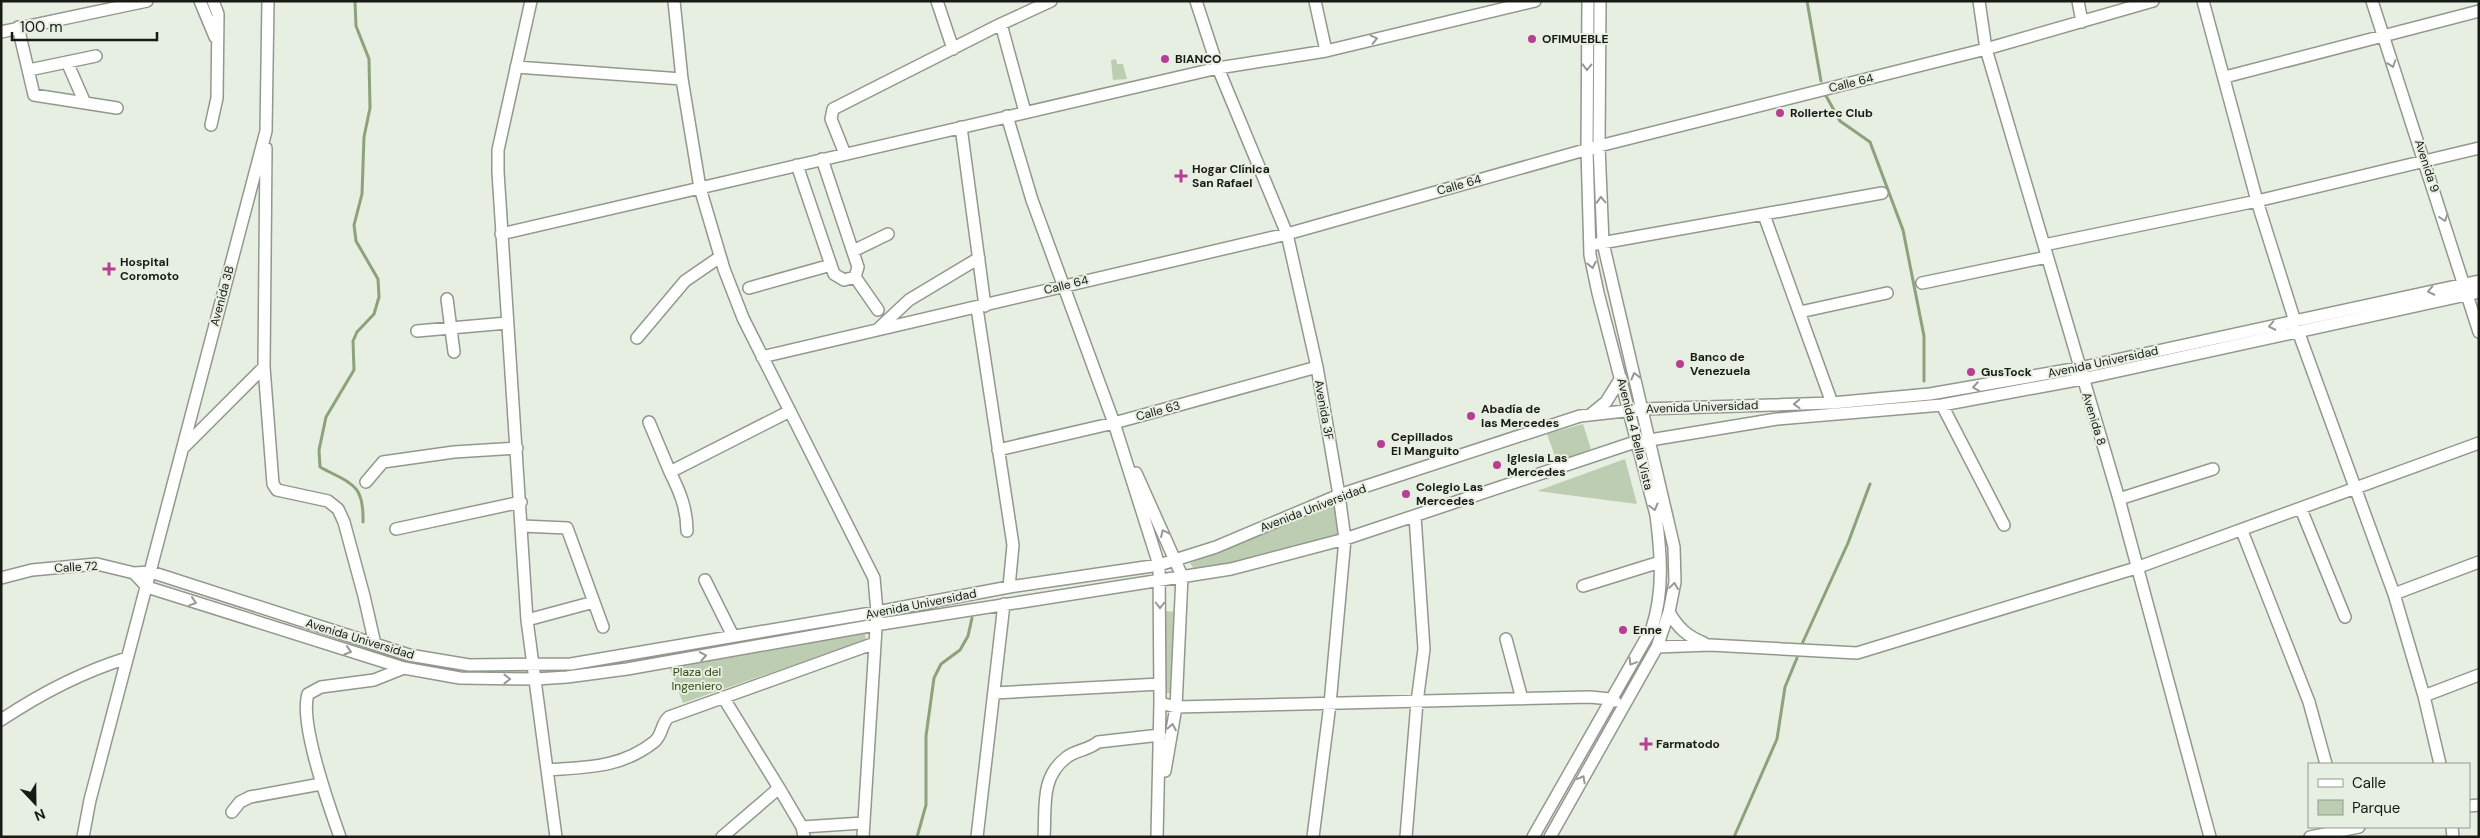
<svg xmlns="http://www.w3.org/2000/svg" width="2480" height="838" font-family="'DM Sans',sans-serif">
	<rect width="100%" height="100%" fill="#e7eee2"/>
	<!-- green -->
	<path fill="#bdcdb1" d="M1116 59 1117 64H1123L1127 79 1113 80 1111 60Z
		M1583 424 1591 449 1557 462 1547 434Z
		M1625 459 1637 504 1537 491Z
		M1339 495 1345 539 1195 571 1190 563Z
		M1165 611 1177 612 1172 693H1164Z
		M865 632 866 640 683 703 669 666Z"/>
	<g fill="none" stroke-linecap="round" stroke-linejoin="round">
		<!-- stream -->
		<path stroke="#8ca27a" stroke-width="3" d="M355 1 356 26 369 59 370 108 364 137 362 194 354 225 356 241 378 279 379 297 374 314 357 332 353 341 354 370 326 417 319 450 320 467C351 484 364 483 363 522
			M1807 1 1821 81
			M1825 94 1840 121 1870 142 1903 230 1924 336V381
			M1802 644 1848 543 1870 484
			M917 837 926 805V736L934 678 941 664 960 650 968 636 972 618
			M1734 837 1777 739 1785 687 1797 658"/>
		<!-- minor casing -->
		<g stroke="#92988d" stroke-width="14">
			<path id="minor" d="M200 1 215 37
				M531 1 498 150V172L527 620 556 837
				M937 1 953 49
				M1196 1 1218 68 1287 234 1317 367 1339 495 1345 539 1330 704 1313 837
				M1315 1 1326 51
				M1979 1 1986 49 2119 499 2210 837
				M2078 1 2082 22
				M2203 1 2257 201 2298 331 2394 594 2424 696 2440 764
				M2372 1 2479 332
				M1001 24 1025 112
				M18 27 34 95 117 108
				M1 32 147 1
				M67 62 85 103
				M516 67 682 79
				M29 70 96 56
				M2225 77 2479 11
				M1007 116 1032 200 1114 423 1159 565 1160 703 1157 837
				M211 125 217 98 218 14 213 1
				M961 127 985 306
				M845 154 831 119 833 109 1001 24 1051 1
				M797 165 834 274 844 280 855 277 858 267 822 159
				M1764 215 1832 403
				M501 234 700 188 682 79 674 1
				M1596 244 1882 193
				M2044 245 2257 201 2479 148
				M853 251 888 234
				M855 277 878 310
				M1922 283 2047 257
				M749 288 831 265
				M447 299 454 352
				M977 308 1013 545 1009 587
				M1800 312 1887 293
				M877 330 909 300 979 258
				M417 331 507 323
				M637 338 685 281 720 257
				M762 357 1287 234 1599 146 1986 49 2153 1
				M264 367 273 484 277 490 328 501 338 509 344 522 364 596 375 644
				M1942 405 2004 525
				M1590 415 1606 402 1621 378
				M649 422 670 472
				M183 448 264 367 266 148
				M998 450 1114 423 1317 367
				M1136 473 1182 576 1176 707 1165 771
				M366 482 383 462 454 452 517 448
				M2119 499 2213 469
				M2301 509 2345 617
				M522 526 567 528 603 627
				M396 529 521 502
				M687 531C687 509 680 492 670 472L790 411
				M2242 531 2309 702 2326 764
				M134 573 147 587 404 668 460 678 536 679 567 677 627 669 875 625 1231 569 1345 539 1632 443 1777 419 1942 405 2082 379 2479 292
				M1 578 32 570 97 564 134 573 151 572 409 655 469 665 571 664 877 612 1009 587 1159 565 1216 547 1339 495 1580 416 1643 409 1832 403 1930 394 2079 368 2479 281
				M705 580 733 636
				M1583 586 1660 562
				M2394 594 2479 562
				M1669 612C1678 628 1687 636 1704 643
				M527 620 594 602
				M1506 639 1522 699
				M1657 647 1710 645 1857 653 2136 568 2479 443
				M994 693 1160 684
				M2424 696 2479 675
				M723 697 779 788 802 827 804 837
				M1160 703 1176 707 1590 697 1610 699 1615 701
				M1 720C40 694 82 672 127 658
				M548 770C587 767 621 768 654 742 663 735 661 723 669 717L875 643
				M2469 806 2479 805
				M232 812 240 802 250 797 321 784
				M802 827 863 823
				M2452 827 2453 837
				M83 837 90 800 266 131 268 1
				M340 837C329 806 299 723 308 694L321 687 374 680 404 668
				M722 837 779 788
				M863 837 877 612 874 578 743 318 724 269 700 188 1218 68 1326 51 1535 1
				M977 837 1004 604
				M1044 837C1046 807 1040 777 1067 757 1076 750 1089 750 1098 742L1160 735
				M1406 837 1417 702 1424 649 1415 516
				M1533 837 1652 628C1664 591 1661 554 1656 515L1598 293 1590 255 1587 149 1588 1
				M1550 837 1657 647 1669 612 1675 582 1674 547 1603 243 1599 146 1600 1
				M2310 837 2359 827"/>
		</g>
		<!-- minor -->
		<use href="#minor" stroke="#fff" stroke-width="11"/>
	</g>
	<!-- one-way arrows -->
	<defs><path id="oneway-chevron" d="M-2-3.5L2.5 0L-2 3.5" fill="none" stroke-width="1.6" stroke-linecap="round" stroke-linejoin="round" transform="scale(1.25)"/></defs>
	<g stroke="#979896">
		<use href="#oneway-chevron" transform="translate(1374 39) rotate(-13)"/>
		<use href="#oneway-chevron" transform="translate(2392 64) rotate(71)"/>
		<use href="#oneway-chevron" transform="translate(1587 67) rotate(91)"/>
		<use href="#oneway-chevron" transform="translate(1601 200) rotate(-92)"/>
		<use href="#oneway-chevron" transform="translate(2444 218) rotate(72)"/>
		<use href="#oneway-chevron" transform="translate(1592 265) rotate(79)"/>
		<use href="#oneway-chevron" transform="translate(2431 291) rotate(168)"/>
		<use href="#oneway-chevron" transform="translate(2272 326) rotate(168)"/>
		<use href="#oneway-chevron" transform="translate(1635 376) rotate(-104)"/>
		<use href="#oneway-chevron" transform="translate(1976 387) rotate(171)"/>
		<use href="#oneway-chevron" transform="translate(1797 404) rotate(178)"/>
		<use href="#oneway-chevron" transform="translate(1654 507) rotate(75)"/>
		<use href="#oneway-chevron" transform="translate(1164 533) rotate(-115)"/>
		<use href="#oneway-chevron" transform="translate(1674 586) rotate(-82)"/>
		<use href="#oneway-chevron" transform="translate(193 602) rotate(18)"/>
		<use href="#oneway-chevron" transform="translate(1160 605) rotate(90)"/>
		<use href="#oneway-chevron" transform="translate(348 651) rotate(17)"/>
		<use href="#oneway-chevron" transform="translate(703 656) rotate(-10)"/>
		<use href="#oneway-chevron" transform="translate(1632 662) rotate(121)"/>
		<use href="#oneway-chevron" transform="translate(507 679)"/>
		<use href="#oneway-chevron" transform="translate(1172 727) rotate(-80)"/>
		<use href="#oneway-chevron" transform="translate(1582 779) rotate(-61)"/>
	</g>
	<!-- markers -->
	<g fill="#b63e93" stroke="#e7eee2" stroke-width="2">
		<circle cx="1532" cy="39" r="5"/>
		<circle cx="1165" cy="59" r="5"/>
		<circle cx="1780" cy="113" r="5"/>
		<path d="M1178.5 168.5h5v5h5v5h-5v5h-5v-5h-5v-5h5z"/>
		<path d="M106.5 261.5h5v5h5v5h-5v5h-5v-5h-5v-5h5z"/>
		<circle cx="1680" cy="364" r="5"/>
		<circle cx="1971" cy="372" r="5"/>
		<circle cx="1471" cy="416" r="5"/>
		<circle cx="1381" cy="444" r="5"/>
		<circle cx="1497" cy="465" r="5"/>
		<circle cx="1406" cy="494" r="5"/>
		<circle cx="1623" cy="630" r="5"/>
		<path d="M1643.5 736.5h5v5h5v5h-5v5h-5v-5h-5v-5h5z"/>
	</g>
	<g text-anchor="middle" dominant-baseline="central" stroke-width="4" stroke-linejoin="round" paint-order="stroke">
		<!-- poi labels -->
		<g font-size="12" font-weight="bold" fill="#181a16" stroke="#e7eee2" text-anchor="start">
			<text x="1542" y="39">OFIMUEBLE</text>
			<text x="1175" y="59">BIANCO</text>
			<text x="1790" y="113">Rollertec Club</text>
			<text x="1192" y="169">Hogar Clínica<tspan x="1192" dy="14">San Rafael</tspan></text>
			<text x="120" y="262">Hospital<tspan x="120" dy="14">Coromoto</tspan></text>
			<text x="1690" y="357">Banco de<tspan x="1690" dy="14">Venezuela</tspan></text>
			<text x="1981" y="372">GusTock</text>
			<text x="1481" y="409">Abadía de<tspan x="1481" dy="14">las Mercedes</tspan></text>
			<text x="1391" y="437">Cepillados<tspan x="1391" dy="14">El Manguito</tspan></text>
			<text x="1507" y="458">Iglesia Las<tspan x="1507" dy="14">Mercedes</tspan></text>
			<text x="1416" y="487">Colegio Las<tspan x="1416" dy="14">Mercedes</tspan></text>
			<text x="1633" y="630">Enne</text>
			<text x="1656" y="744">Farmatodo</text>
		</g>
		<!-- street labels -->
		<g font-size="12" fill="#181a16" stroke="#e7eee2">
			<text transform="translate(1851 83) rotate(-14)">Calle 64</text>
			<text transform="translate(2427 166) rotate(72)">Avenida 9</text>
			<text transform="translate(1459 185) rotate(-16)">Calle 64</text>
			<text transform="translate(1066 285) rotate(-14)">Calle 64</text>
			<text transform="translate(222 296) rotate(-75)">Avenida 3B</text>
			<text transform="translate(2103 362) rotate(-12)">Avenida Universidad</text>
			<text transform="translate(1702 407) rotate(-2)">Avenida Universidad</text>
			<text transform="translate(1324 410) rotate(80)">Avenida 3F</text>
			<text transform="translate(1158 411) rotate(-15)">Calle 63</text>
			<text transform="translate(2094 419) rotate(73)">Avenida 8</text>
			<text transform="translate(1635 434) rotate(76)">Avenida 4 Bella Vista</text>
			<text transform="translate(1313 508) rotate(-21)">Avenida Universidad</text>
			<text transform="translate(76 567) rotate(-3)">Calle 72</text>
			<text transform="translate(921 604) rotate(-11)">Avenida Universidad</text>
			<text transform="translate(360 639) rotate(17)">Avenida Universidad</text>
		</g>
		<!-- park labels -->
		<g font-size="12" fill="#304c0f" stroke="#e7eee2">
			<text x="697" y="672">Plaza del<tspan x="697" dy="14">Ingeniero</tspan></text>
		</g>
	</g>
	<!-- border -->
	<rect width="2480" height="838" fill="none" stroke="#181a16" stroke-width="5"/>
	<!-- legend -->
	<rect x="2308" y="763" width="162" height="65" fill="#e7eee2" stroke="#949990"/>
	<rect x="2318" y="779" width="25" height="8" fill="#ffffff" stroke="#949990"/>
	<text x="2352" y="788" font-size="15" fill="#181a16">Calle</text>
	<rect x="2318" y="800" width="25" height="15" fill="#bdcdb1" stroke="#949990"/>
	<text x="2352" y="813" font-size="15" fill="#181a16">Parque</text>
	<!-- north arrow -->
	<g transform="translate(35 803) rotate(158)" stroke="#e7eee2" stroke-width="4" paint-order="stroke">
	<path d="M0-4L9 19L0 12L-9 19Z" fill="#181a16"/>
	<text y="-8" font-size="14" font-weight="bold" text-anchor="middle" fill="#181a16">N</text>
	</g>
	<!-- scale -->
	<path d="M12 32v8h145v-8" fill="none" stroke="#181a16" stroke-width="2.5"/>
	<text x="20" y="32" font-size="15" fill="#181a16" stroke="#e7eee2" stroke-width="4" paint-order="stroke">100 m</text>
</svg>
